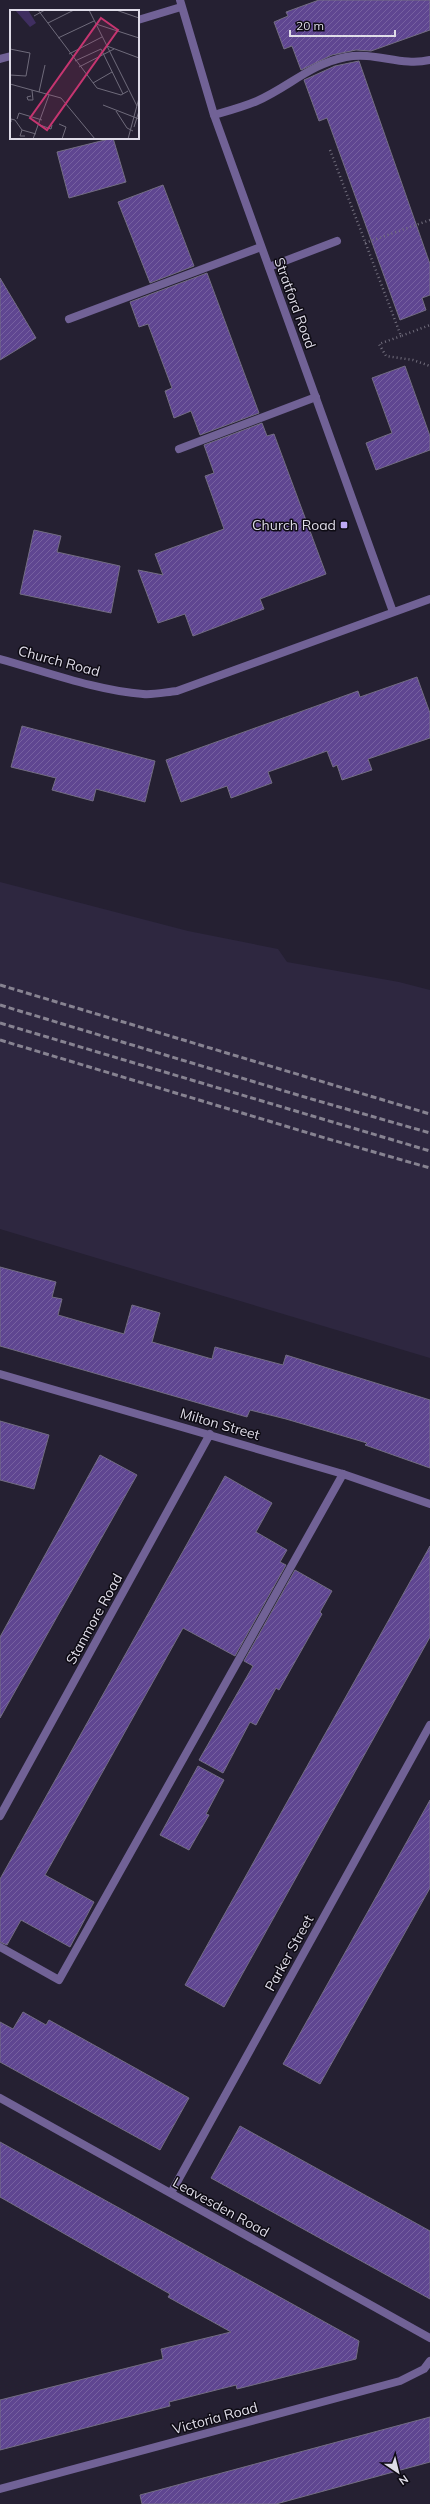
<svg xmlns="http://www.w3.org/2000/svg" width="430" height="2504" font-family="Mulish,sans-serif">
	<defs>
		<pattern id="building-hatch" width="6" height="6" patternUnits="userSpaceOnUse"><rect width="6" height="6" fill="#5f4691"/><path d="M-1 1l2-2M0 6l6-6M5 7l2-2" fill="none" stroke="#7660a0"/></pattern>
	</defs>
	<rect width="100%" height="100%" fill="#252032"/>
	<!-- built -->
	<path fill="#2e2740" d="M0 882 188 931 278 949 287 962 399 982 430 990V1358L0 1229Z"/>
	<!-- building -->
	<path fill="url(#building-hatch)" stroke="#736d83" d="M319 0H430V30L371 51 356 50 332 55 301 70 292 46 284 49 274 22 288 16 286 12Z
		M359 61 430 264V295L422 298 426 310 400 320 327 118 319 121 304 80 335 66Z
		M113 138 126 182 69 198 57 152Z
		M163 185 194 266 150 283 118 202Z
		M207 273 259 413 200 435 191 411 174 418 165 391 172 388 148 324 139 327 130 302Z
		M0 278 36 338 0 360Z
		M405 366 430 436V450L376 470 366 443 392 433 372 378Z
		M262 423 267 436 274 434 326 574 260 599 264 609 193 636 185 614 158 623 138 570 163 575 155 554 224 529 205 476 214 473 204 445Z
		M34 530 61 536 57 552 120 566 111 613 20 594Z
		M417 677 430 713V738L368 759 372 770 342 780 337 765 333 767 327 751 268 772 272 783 231 798 227 786 181 802 166 760 358 691 360 697Z
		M22 726 155 761 145 802 96 789 93 801 52 790 56 778 11 767Z
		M0 1267 56 1282 52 1297 62 1299 58 1315 124 1334 132 1305 160 1313 152 1342 212 1359 215 1347 283 1365 286 1355 430 1400V1468L365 1445 367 1443 286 1419 250 1410 247 1417 0 1346Z
		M0 1421 49 1435 34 1489 0 1480Z
		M100 1455 137 1475 0 1718V1637Z
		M225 1476 272 1503 256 1532 287 1550 280 1562 286 1565 235 1656 183 1628 45 1875 94 1902 70 1947 21 1920 7 1945 0 1942V1879Z
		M430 1546V1637L224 2007 185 1985Z
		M295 1570 332 1591 320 1612 322 1614 279 1690 276 1688 256 1725 250 1722 223 1773 199 1760 253 1666 244 1661Z
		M198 1766 224 1780 206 1814 209 1815 189 1850 160 1835Z
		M430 1800V1888L320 2084 283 2064Z
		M23 2012 46 2025 49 2020 189 2098 160 2150 0 2062V2022L13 2029Z
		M240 2126 430 2231V2299L211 2178Z
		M0 2142 359 2341 356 2359 237 2389 236 2385 169 2402 170 2406 0 2450V2400L163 2359 161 2349 231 2332 168 2297 170 2294 0 2197Z
		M430 2417V2462L276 2504H142L140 2495Z"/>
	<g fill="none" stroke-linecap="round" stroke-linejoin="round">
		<!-- path -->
		<path stroke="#726e7d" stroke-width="2.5" stroke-dasharray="1 3" stroke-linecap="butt" d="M330 150 401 336 430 325
			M365 243 430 220
			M401 336 379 344 386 356 413 360 430 366"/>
		<!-- lane -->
		<path stroke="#716296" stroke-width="8" d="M138 20 181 7
			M0 59 11 56
			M214 115C228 111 243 107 257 101 289 87 310 64 346 57 375 51 401 67 430 60
			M269 267 337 241
			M69 319 261 247
			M179 449 316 397
			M0 1947 59 1980 343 1474"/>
		<!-- street -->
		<path stroke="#716296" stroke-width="8" d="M180 0 214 115 393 612
			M0 659C44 671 98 691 143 694 154 695 166 692 177 691L430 599
			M0 1374 343 1474 430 1504
			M0 1816 210 1434
			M0 2098 430 2338
			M171 2193 430 1725
			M0 2489 400 2381 424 2369 430 2361"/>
		<!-- rail -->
		<path stroke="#878391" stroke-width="3" stroke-dasharray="6 3" stroke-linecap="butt" d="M0 985 430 1114
			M0 1005 301 1096 430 1133
			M0 1023 430 1151
			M0 1040 325 1138 430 1168"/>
	</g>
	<!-- markers -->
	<rect fill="#bea9f4" stroke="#0e0b14" stroke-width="1.5" x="340" y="521" width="8" height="8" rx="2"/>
	<g text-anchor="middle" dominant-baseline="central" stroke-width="3" stroke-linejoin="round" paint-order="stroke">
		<!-- street labels -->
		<g font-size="14" fill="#dfdce8" stroke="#0e0b14">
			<text transform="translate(295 303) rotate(70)">Stratford Road</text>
			<text transform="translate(59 661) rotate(15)">Church Road</text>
			<text transform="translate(220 1424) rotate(16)">Milton Street</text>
			<text transform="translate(94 1619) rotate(-61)">Stanmore Road</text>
			<text transform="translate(289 1953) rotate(-61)">Parker Street</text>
			<text transform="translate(221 2207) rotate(29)">Leavesden Road</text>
			<text transform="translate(215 2418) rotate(-15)">Victoria Road</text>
		</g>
		<!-- poi labels -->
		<g font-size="14" fill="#dfdce8" stroke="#0e0b14" text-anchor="end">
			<text x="336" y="525">Church Road</text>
		</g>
	</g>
	<!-- overview -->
	<g transform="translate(10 10)">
		<rect width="129" height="129" fill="#252032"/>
		<path d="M5 0H18L26 13 20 17Z" fill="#3f2e60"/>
		<path fill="none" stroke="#6f6b7b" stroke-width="1" d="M28 0 87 78 111 85 118 81M79 0 127 96M106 0 129 8M24 6 35 0M38 13 64 0M86 14 129 28M48 28 84 11M97 36 129 48M0 39 20 43 16 66 0 65M59 44 92 27M65 51 91 39 113 84M69 57 104 39M83 73 102 62M0 74 51 88 85 129M29 82 35 55M21 86 17 87 18 90H23L22 80M93 95 129 109M106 101 117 118 123 121M7 109 9 103 32 110M1 112V109L5 110 12 120M49 114 56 117 52 129M30 115 41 119 42 115M124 117 129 101M15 126H10L12 120 26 124M23 129 39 85M118 129 129 88"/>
		<path fill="#c63570" fill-opacity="0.15" stroke="#c63570" stroke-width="2" d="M91 8 108 20 37 120 20 108Z"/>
		<rect width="129" height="129" fill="none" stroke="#dfdce8" stroke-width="2"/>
	</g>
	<!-- north arrow -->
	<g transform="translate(398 2472) rotate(145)" stroke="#0e0b14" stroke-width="3" paint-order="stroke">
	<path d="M0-3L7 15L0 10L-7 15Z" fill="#dfdce8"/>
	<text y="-6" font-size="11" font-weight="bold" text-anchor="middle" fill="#dfdce8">N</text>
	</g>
	<!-- scale -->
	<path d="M290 30v6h105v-6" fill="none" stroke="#dfdce8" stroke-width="2"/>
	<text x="296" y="30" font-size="12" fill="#dfdce8" stroke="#0e0b14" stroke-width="3" paint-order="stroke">20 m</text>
</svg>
